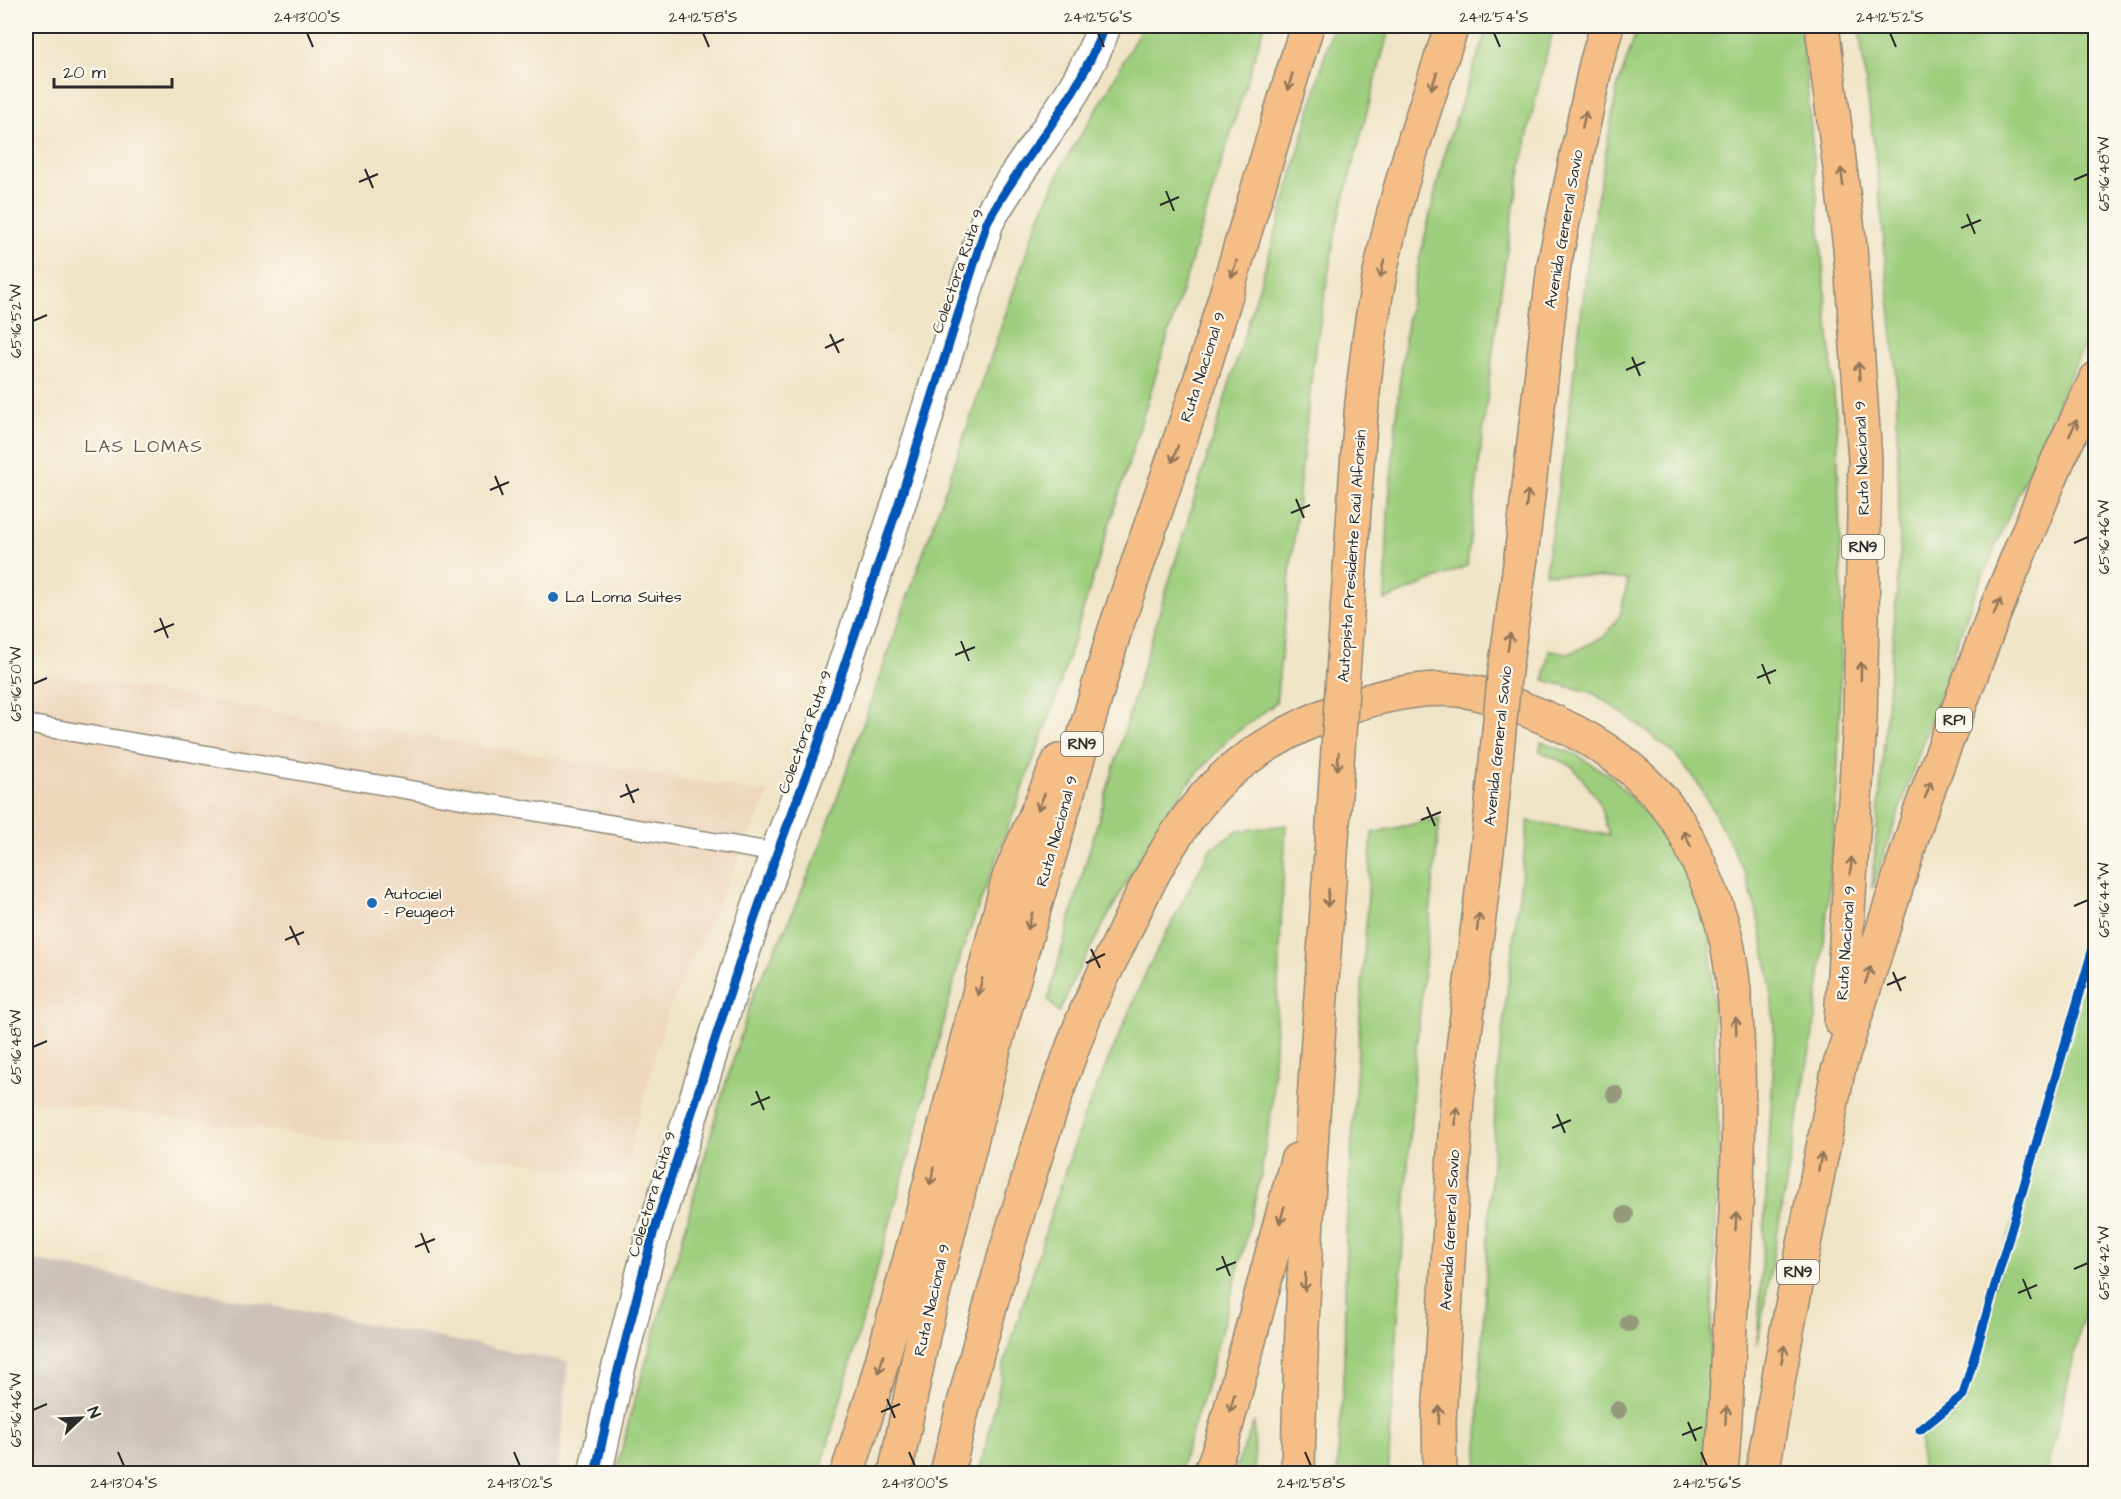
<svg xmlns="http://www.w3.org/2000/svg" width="2121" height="1499" font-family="'Architects Daughter',sans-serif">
	<rect width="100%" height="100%" fill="#fbf7ec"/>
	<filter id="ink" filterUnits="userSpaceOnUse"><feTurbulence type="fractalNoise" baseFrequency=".0167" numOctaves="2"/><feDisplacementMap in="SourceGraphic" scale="12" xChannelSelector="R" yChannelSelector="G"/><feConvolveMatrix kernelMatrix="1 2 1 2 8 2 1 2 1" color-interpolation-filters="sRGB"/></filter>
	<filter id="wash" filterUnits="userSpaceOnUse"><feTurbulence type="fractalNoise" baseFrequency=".008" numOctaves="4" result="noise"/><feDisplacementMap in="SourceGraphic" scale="24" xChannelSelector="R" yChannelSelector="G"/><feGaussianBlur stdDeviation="1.35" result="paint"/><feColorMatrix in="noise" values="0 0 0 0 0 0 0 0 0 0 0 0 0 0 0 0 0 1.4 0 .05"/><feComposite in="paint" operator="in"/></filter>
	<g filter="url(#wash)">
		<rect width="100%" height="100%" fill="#f0e4c6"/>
		<!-- built -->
		<path fill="#eed6bb" d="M26 671 769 793 667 1013 623 1175 26 1099Z"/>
		<!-- industrial -->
		<path fill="#ccc2b9" d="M26 1259 568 1362 558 1473H26Z"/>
		<!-- green -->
		<path fill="#9ece7d" stroke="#647c54" stroke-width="1.5" d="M1142 26H1264L1052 710 961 954 919 1119 820 1473H616L630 1416 678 1254 717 1112 754 992 788 923 820 847 959 451 1036 225 1064 162 1104 98Z
			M1333 26H1390L1337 224 1313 364 1276 703 1230 737 1187 785 1145 848 1075 977 1059 1013 1048 1000 1079 886 1145 660 1279 222Z
			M1488 26H1554C1505 201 1489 386 1467 566L1385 600 1388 513 1399 387 1407 322 1419 261 1446 147Z
			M1638 26H1802L1837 427 1842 611 1837 789 1826 923 1814 1028 1757 1346 1773 1075 1774 1025 1770 979 1757 912 1744 871 1716 816 1698 784 1675 754 1636 723 1593 693 1544 680 1549 651 1571 653 1604 637 1620 615 1628 580 1545 573 1564 452 1591 235 1617 89Z
			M1859 26H2096L2095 323 2066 384 1971 603 1872 889 1900 552 1896 370 1878 179Z
			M1541 742 1575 754 1612 777 1641 808 1654 823 1695 886 1710 928 1719 1147 1705 1473 1477 1474 1480 1380 1497 1075 1528 821 1609 835 1598 799 1573 767 1540 751Z
			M1440 818 1415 1059 1388 1473H1337L1344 1363 1346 1233 1372 833Z
			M1286 825 1272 1105 1260 1179 1244 1248 1206 1387 1179 1473H980L1005 1361 1058 1192 1083 1119 1147 970 1210 849 1238 831Z
			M2095 941V1266L2047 1473H1921L1920 1430 1963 1395 2044 1113Z
			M1254 1422 1255 1473H1234Z"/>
	</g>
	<g filter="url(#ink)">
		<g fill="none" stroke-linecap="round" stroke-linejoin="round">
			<!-- service casing -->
			<g stroke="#8e8878" stroke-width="21">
				<path id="service" d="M26 724 777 853"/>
			</g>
			<!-- tertiary casing -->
			<g stroke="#8e8878" stroke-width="36">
				<path id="tertiary" d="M595 1474 616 1378 653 1234 741 958 777 853 817 747 903 491 987 222C1023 156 1080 98 1104 26"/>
			</g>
			<!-- motorway casing -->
			<g stroke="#8e8878" stroke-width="36">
				<path id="motorway" d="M1822 26 1850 247 1865 460 1860 721 1841 1021
					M1521 557 1554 265 1596 64 1607 26
					M1348 598C1356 493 1359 387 1378 284 1394 196 1424 110 1452 26
					M847 1474 873 1394 923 1211 1009 877 1059 761
					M895 1474 924 1331 997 1037 1114 633 1199 384 1307 26
					M947 1474C964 1397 985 1323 1007 1248 1031 1170 1055 1092 1084 1017 1095 990 1109 964 1122 937 1146 885 1173 830 1213 788 1269 728 1406 669 1487 696 1559 719 1627 751 1673 814 1683 827 1689 842 1696 857 1708 883 1720 911 1726 939 1735 980 1737 1023 1738 1065 1740 1133 1737 1201 1733 1269 1729 1337 1727 1405 1721 1474
					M1210 1474 1222 1442 1297 1160
					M1298 1474C1301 1262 1317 1051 1332 840
					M1440 1474 1439 1421 1457 1099 1490 825
					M1762 1474 1787 1331 1838 1071 1920 812 1992 619 2057 462 2096 379"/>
			</g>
			<!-- service -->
			<use href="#service" stroke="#fff" stroke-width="18"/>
			<!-- tertiary -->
			<use href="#tertiary" stroke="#fff" stroke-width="33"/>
			<!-- motorway -->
			<use href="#motorway" stroke="#f6be87" stroke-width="33"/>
			<!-- motorway-bridge casing -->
			<g stroke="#8e8878" stroke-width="36" stroke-linecap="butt">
				<path id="motorway-bridge" d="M1490 825 1504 678 1521 557
					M1332 840 1348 598"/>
			</g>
			<!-- motorway-bridge -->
			<use href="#motorway-bridge" stroke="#f6be87" stroke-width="33"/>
			<!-- cycleway casing -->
			<g stroke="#fbf7ec" stroke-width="13">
				<path id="cycleway" d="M1920 1430 1963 1395 2096 938
					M595 1474 616 1378 653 1234 741 958 777 853 817 747 903 491 987 222C1023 156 1080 98 1104 26"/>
			</g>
			<!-- cycleway -->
			<use href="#cycleway" stroke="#0057b8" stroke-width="9"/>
		</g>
		<!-- trees -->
		<g fill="#97997e">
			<circle cx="1615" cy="1094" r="9"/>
			<circle cx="1625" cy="1215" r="9"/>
			<circle cx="1629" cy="1323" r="9"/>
			<circle cx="1618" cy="1410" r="9"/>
		</g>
		<!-- one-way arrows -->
		<defs><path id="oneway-shaft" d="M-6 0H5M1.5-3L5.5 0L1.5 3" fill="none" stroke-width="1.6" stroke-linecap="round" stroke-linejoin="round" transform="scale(1.5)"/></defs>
		<g stroke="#907459">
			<use href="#oneway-shaft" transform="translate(1434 81) rotate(109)"/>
			<use href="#oneway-shaft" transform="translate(1290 82) rotate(106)"/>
			<use href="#oneway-shaft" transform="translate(1584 120) rotate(-78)"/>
			<use href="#oneway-shaft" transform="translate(1842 177) rotate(-97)"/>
			<use href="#oneway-shaft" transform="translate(1234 269) rotate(107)"/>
			<use href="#oneway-shaft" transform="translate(1382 269) rotate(103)"/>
			<use href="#oneway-shaft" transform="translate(1859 371) rotate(-94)"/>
			<use href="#oneway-shaft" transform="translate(2073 428) rotate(-65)"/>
			<use href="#oneway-shaft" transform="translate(1175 454) rotate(109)"/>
			<use href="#oneway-shaft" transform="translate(1527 499) rotate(-84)"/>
			<use href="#oneway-shaft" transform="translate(1997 607) rotate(-67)"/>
			<use href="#oneway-shaft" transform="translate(1509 642) rotate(-82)"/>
			<use href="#oneway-shaft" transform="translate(1861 671) rotate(-89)"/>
			<use href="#oneway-shaft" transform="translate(1338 761) rotate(94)"/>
			<use href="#oneway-shaft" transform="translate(1928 790) rotate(-70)"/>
			<use href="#oneway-shaft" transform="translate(1041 802) rotate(113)"/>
			<use href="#oneway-shaft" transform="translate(1687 839) rotate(-117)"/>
			<use href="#oneway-shaft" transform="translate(1851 866) rotate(-86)"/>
			<use href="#oneway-shaft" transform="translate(1328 898) rotate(94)"/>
			<use href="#oneway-shaft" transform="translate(1030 921) rotate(106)"/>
			<use href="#oneway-shaft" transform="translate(1478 922) rotate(-83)"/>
			<use href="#oneway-shaft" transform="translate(1868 975) rotate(-72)"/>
			<use href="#oneway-shaft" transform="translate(980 987) rotate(105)"/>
			<use href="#oneway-shaft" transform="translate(1736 1026) rotate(-92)"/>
			<use href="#oneway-shaft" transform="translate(1456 1116) rotate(-87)"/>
			<use href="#oneway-shaft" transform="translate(1820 1162) rotate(-79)"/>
			<use href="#oneway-shaft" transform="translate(932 1176) rotate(104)"/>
			<use href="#oneway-shaft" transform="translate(1282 1215) rotate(105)"/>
			<use href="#oneway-shaft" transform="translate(1736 1221) rotate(-87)"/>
			<use href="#oneway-shaft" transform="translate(1305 1282) rotate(93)"/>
			<use href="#oneway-shaft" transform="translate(1783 1354) rotate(-80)"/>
			<use href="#oneway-shaft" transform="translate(881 1364) rotate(105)"/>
			<use href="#oneway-shaft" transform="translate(1232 1403) rotate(105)"/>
			<use href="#oneway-shaft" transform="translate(1439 1415) rotate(-88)"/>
			<use href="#oneway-shaft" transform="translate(1726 1415) rotate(-85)"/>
		</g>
	</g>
	<!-- ticks -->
	<path fill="none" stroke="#2b2b2b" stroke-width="2" d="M307 33 313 47M703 33 709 47M1098 33 1104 47M1494 33 1500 47M1890 33 1896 47M365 169 373 188M2074 180 2088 174M359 182 378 174M1166 191 1174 211M1160 205 1179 197M1967 214 1975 234M1961 228 1981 220M33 321 47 315M830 334 839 353M825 348 844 339M1632 357 1640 376M1626 370 1645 362M495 476 503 495M490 490 509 482M1296 499 1304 518M1291 513 1310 505M2074 543 2088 537M160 618 168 638M154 632 174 624M961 641 969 661M955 655 975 647M1762 664 1770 684M1757 678 1776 670M33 684 47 678M626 784 634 803M620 797 639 789M1427 807 1435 826M1421 820 1441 812M2074 906 2088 900M290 926 299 945M285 940 304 932M1091 949 1100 968M1086 963 1105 954M1893 972 1901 991M1887 985 1906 977M33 1047 47 1041M756 1091 764 1110M751 1105 770 1097M1557 1114 1565 1133M1552 1128 1571 1120M421 1233 429 1253M415 1247 435 1239M1222 1256 1230 1276M2074 1269 2088 1263M1216 1270 1236 1262M2023 1279 2031 1299M2018 1293 2037 1285M887 1399 895 1418M33 1410 47 1404M881 1412 900 1404M1688 1422 1696 1441M1682 1435 1702 1427M118 1452 124 1466M514 1452 520 1466M909 1452 915 1466M1305 1452 1311 1466M1701 1452 1707 1466"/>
	<!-- markers -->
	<g fill="#1f6fb2" stroke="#fbf7ec" stroke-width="2">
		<circle cx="553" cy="597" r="6"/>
		<circle cx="372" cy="903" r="6"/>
	</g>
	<g text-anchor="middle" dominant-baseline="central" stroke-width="4.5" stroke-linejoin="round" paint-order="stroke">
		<!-- shield labels -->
		<g fill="#fbf7ec" stroke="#696865" stroke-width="1.5">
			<rect x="1842" y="535" width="42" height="24" rx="4.5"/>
			<rect x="1936" y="708" width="36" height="24" rx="4.5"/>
			<rect x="1061" y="732" width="42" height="24" rx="4.5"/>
			<rect x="1777" y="1260" width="42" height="24" rx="4.5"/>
		</g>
		<g font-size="15" font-weight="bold" fill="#2b2b2b">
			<text x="1863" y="547">RN9</text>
			<text x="1954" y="720">RP1</text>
			<text x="1082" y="744">RN9</text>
			<text x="1798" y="1272">RN9</text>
		</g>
		<!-- street labels -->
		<g font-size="16" fill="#2b2b2b" stroke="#fbf7ec">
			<text transform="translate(1564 229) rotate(-80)">Avenida General Savio</text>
			<text transform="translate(958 271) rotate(-71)">Colectora Ruta 9</text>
			<text transform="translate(1203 367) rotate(-72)">Ruta Nacional 9</text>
			<text transform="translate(1862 458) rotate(-92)">Ruta Nacional 9</text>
			<text transform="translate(1352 556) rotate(-86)">Autopista Presidente Raúl Alfonsín</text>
			<text transform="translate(805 732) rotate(-70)">Colectora Ruta 9</text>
			<text transform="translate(1498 746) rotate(-84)">Avenida General Savio</text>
			<text transform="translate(1057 831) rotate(-74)">Ruta Nacional 9</text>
			<text transform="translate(1846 943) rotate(-86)">Ruta Nacional 9</text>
			<text transform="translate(652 1194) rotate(-73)">Colectora Ruta 9</text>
			<text transform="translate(1450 1230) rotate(-87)">Avenida General Savio</text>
			<text transform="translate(932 1300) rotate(-77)">Ruta Nacional 9</text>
		</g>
		<!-- poi labels -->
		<g font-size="16" fill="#2b2b2b" stroke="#fbf7ec" text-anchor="start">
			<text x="565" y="597">La Loma Suites</text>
			<text x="384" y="894">Autociel<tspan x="384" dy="18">- Peugeot</tspan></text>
		</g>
		<!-- neighbourhood labels -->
		<g font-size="18" letter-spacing="1.5" fill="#625749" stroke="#fbf7ec">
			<text x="144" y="446">LAS LOMAS</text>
		</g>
	</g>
	<!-- margin -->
	<rect width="2121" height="1499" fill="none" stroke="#fbf7ec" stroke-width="66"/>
	<!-- north arrow -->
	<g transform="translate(81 1418) rotate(67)" stroke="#fbf7ec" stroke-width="4.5" paint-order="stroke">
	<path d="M0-4.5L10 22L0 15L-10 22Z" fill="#2b2b2b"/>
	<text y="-9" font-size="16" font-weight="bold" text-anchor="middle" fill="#2b2b2b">N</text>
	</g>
	<!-- scale -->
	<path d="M54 78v9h118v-9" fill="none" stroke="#2b2b2b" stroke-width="3"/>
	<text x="63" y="78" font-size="18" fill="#2b2b2b" stroke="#fbf7ec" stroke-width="4.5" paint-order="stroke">20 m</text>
	<rect x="33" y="33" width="2055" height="1433" fill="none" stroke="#2b2b2b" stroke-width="2"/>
	<g font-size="15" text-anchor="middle" fill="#2b2b2b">
		<text x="307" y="22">24°13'00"S</text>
		<text x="703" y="22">24°12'58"S</text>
		<text x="1098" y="22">24°12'56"S</text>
		<text x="1494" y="22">24°12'54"S</text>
		<text x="1890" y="22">24°12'52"S</text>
		<text transform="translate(2104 174) rotate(-90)" y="5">65°16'48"W</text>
		<text transform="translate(16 321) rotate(-90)" y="5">65°16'52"W</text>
		<text transform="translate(2104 537) rotate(-90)" y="5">65°16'46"W</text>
		<text transform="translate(16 684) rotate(-90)" y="5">65°16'50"W</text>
		<text transform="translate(2104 900) rotate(-90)" y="5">65°16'44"W</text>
		<text transform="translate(16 1047) rotate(-90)" y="5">65°16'48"W</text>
		<text transform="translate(2104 1263) rotate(-90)" y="5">65°16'42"W</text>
		<text transform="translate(16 1410) rotate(-90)" y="5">65°16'46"W</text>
		<text x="124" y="1488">24°13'04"S</text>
		<text x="520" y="1488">24°13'02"S</text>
		<text x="915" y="1488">24°13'00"S</text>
		<text x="1311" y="1488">24°12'58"S</text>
		<text x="1707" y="1488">24°12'56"S</text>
	</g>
</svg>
